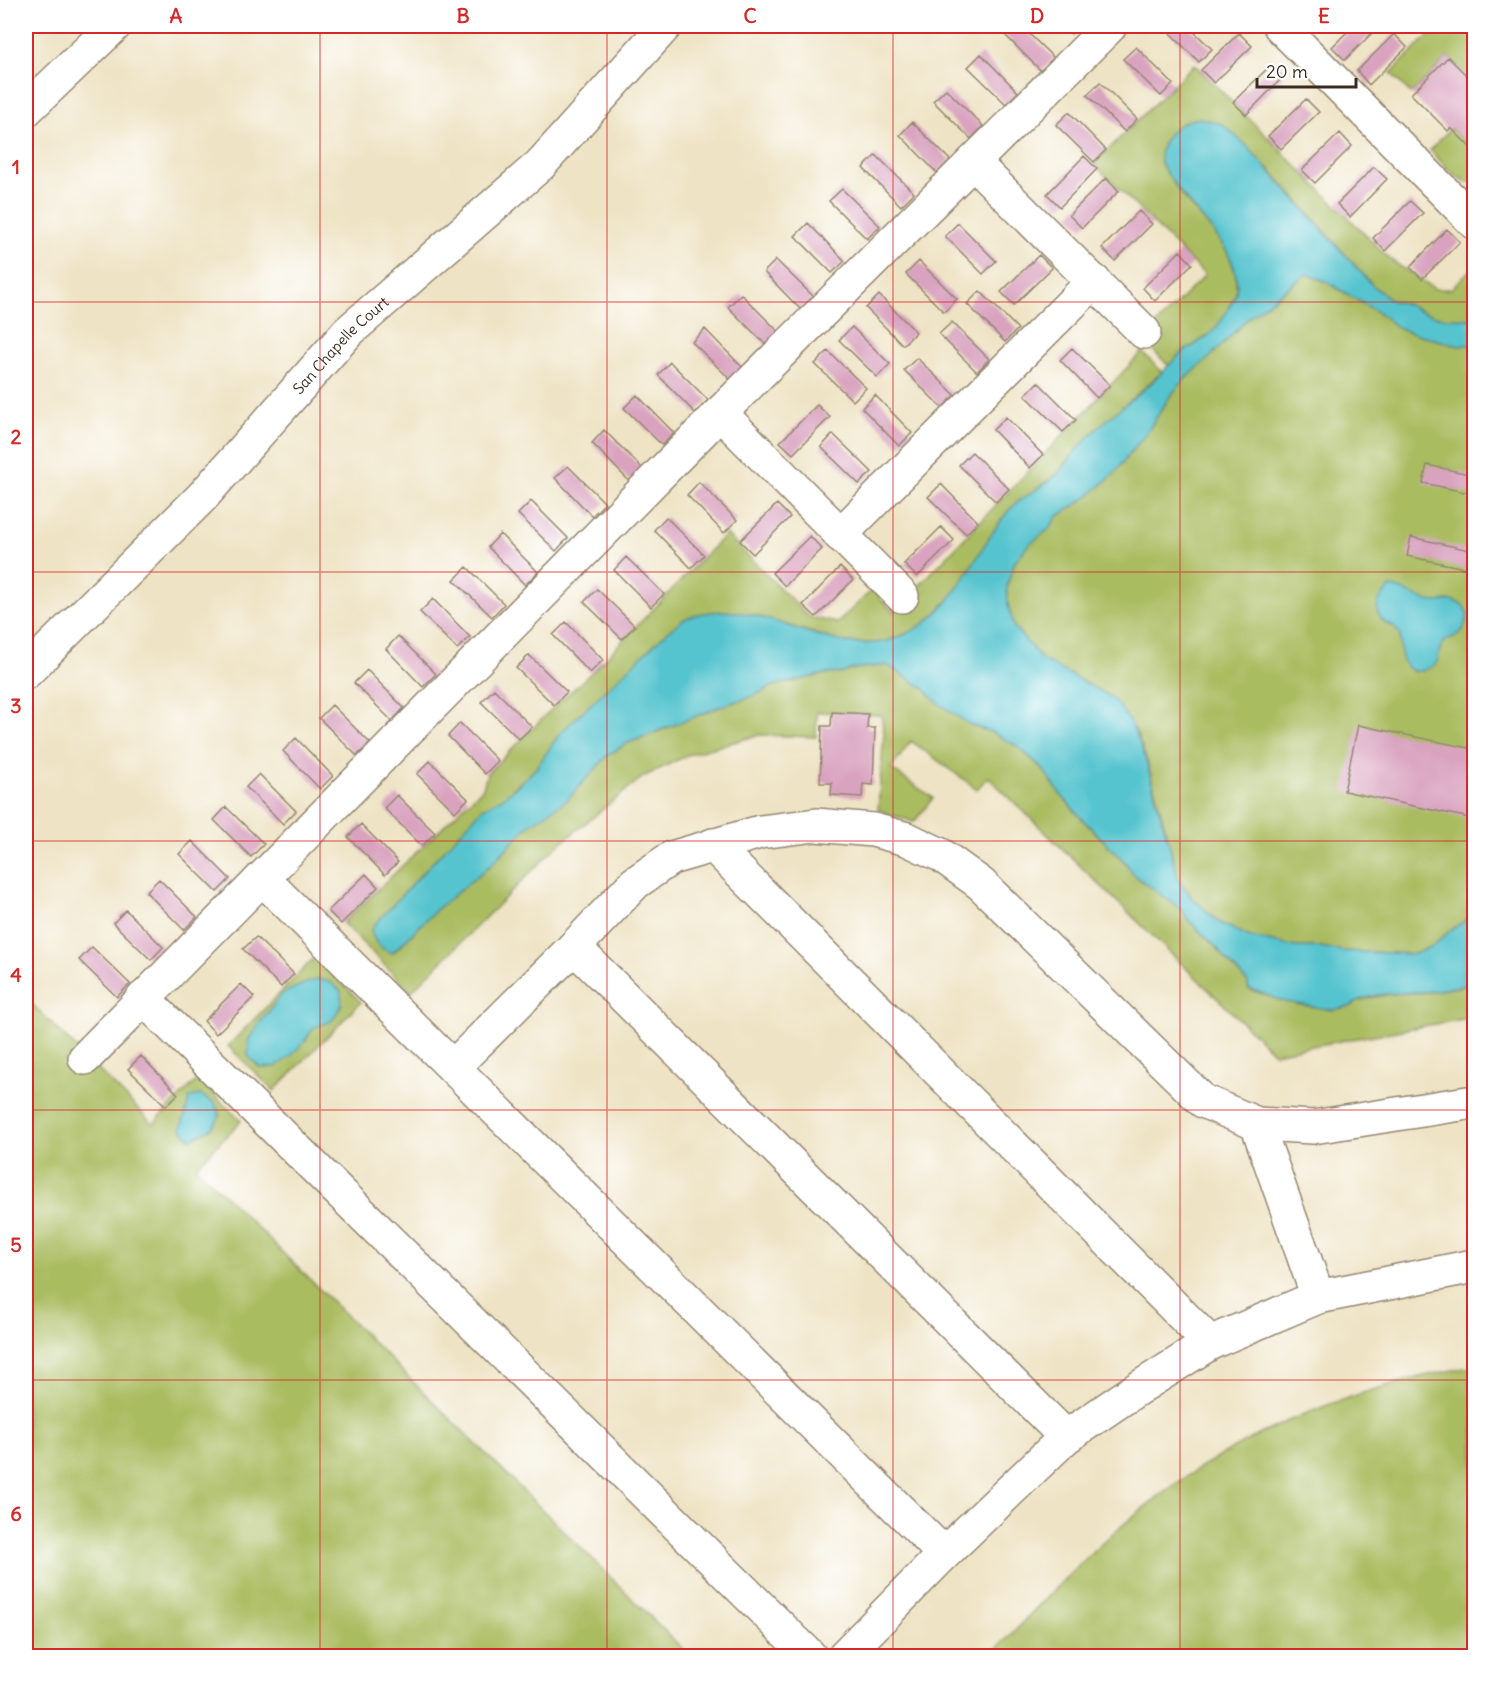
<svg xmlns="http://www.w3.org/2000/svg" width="1500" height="1682" font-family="Delius,sans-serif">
	<rect width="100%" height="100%" fill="#fff"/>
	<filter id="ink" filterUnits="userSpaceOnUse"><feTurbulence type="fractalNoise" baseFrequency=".0167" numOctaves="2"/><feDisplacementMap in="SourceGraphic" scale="12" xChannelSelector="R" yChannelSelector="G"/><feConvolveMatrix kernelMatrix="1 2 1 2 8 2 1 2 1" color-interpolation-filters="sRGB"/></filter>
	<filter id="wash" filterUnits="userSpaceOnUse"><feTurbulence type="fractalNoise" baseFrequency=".008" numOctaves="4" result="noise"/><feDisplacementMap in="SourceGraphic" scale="24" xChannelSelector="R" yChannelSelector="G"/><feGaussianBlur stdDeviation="1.35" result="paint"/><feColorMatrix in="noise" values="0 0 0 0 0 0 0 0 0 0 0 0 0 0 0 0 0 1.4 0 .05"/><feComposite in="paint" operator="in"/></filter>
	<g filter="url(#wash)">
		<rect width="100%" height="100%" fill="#eee3c4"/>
		<!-- green -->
		<path fill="#aabc60" stroke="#72733f" stroke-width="1.5" d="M1438 26H1474V68L1467 76 1448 57 1411 94 1391 73Z
			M1194 64 1392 261 1435 289H1451L1474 266V319L1445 318 1425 313 1406 304 1393 301 1375 288 1268 167 1174 184 1192 208 1213 230 1228 253 1236 274V293L1226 314 1213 332 1176 357 1169 366 1142 339 1205 275 1094 164Z
			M1451 128 1471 148 1474 145V183C1456 182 1442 162 1430 150Z
			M1307 274 1325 281 1381 314 1399 329 1459 346 1474 344V915L1451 930 1434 945 1415 954 1341 951 1321 947H1296L1250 937 1220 923 1192 898 1177 877 1176 868 1147 761 1136 731 1111 697 1041 659 1014 627 1008 605 1007 585 1015 561 1029 544 1048 530 1058 516 1086 498 1113 475 1149 429 1170 396 1187 377 1209 358 1250 316Z
			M1142 352 1162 372 1103 424 1078 449 1059 472 1012 507 996 528 953 595 933 616 916 630 879 644 842 642 751 614 561 732 536 768 434 860 430 866 419 876 393 953 437 909 492 864 528 826 567 800 608 755 626 744 719 707 753 696 773 686 825 674 842 673 852 669 887 665 925 689 938 703 970 725 991 732 1017 746 1042 768 1061 795 1085 822 1125 862 1134 875 1182 910 1190 922 1217 948 1230 964 1248 983V989L1285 1002 1356 1001 1390 994 1431 992 1474 984V1017L1274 1053 988 777 977 789 911 741 891 769 933 798 914 822 878 810 884 732 881 715 817 712 816 737 759 735 690 754 643 777 556 847 411 992 343 923 483 788 487 774 553 708 592 672 726 534 809 617 837 623 872 590 894 612Z
			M315 957 361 1002 274 1091 228 1046Z
			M26 998 153 1124 198 1079 241 1121 196 1167 690 1656H26Z
			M1474 1367V1656H990C1031 1614 1071 1570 1116 1531 1195 1461 1288 1413 1390 1385 1418 1377 1446 1370 1474 1367Z"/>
		<!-- water -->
		<path fill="#57c4cf" stroke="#497776" stroke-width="1.5" d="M1200 118 1222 124 1245 144 1375 288 1393 301 1406 304 1425 313 1445 318 1474 319V344L1459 346 1399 329 1381 314 1325 281 1307 274 1298 280 1250 316 1209 358 1187 377 1170 396 1149 429 1113 475 1086 498 1058 516 1048 530 1029 544 1015 561 1007 585 1008 605 1014 627 1041 659 1111 697C1140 726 1148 767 1158 806 1164 826 1170 847 1176 868L1177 877 1192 898 1220 923 1250 937 1296 947H1321L1341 951 1415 954 1434 945 1451 930 1474 915V984C1461 985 1447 989 1433 991 1413 994 1364 990 1352 1006L1333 1010 1314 1007 1285 1002 1248 988V983L1230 964 1217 948 1190 922 1182 910 1134 875 1125 862 1085 822 1061 795 1042 768 1017 746 991 732 970 725 938 703 925 689 887 665 852 669 842 673 825 674 773 686 753 696 719 707 626 744 608 755 567 800 528 826 492 864 437 909 392 953C380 948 375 944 371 931L375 924 483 808 502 798 516 787 536 768 561 732 665 634C671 629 678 623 684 619 756 587 827 666 899 637 958 614 972 553 1010 509 1023 494 1046 487 1060 472 1066 465 1071 456 1078 449 1085 441 1093 433 1101 425 1117 410 1136 397 1152 382 1160 374 1168 366 1176 358 1186 348 1201 343 1211 333 1219 326 1225 315 1230 305 1232 302 1235 297 1236 293 1244 251 1190 211 1171 179 1168 175 1163 168 1161 163 1157 147 1169 131 1182 123 1187 120 1194 119 1200 118Z
			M1392 587C1406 589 1415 598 1429 601 1438 604 1445 600 1453 601 1457 602 1460 604 1463 605L1468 614C1462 639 1461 631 1442 643 1440 648 1438 658 1437 662 1435 666 1429 668 1425 670 1400 677 1400 651 1400 635 1400 634 1394 628 1394 627 1391 625 1387 625 1385 623 1370 610 1379 595 1392 587Z
			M318 979 330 982 341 991 342 1005 332 1021 313 1028 305 1041 290 1057 275 1067 260 1068 248 1056V1040L258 1025 283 993 303 984Z
			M200 1095 215 1103 220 1116 212 1128 191 1139 181 1129 190 1097Z"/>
		<g id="blocks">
			<!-- building -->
			<path fill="#d9a3bf" d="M1011 26H1021L1054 58 1041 71 1003 33Z
				M1062 26H1079L1071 34Z
				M1163 26H1188L1212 49 1199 62Z
				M1353 26H1379L1345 60 1332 47Z
				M1239 33 1252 46 1214 83 1201 70Z
				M1394 34 1407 47 1369 85 1357 71Z
				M1136 47 1173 84 1161 96 1123 59Z
				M981 54 1018 92 1006 104 968 67Z
				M1448 57 1467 76 1474 68V145L1471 148 1451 128 1448 131 1411 94Z
				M1271 65 1283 77 1246 115 1233 102Z
				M1100 82 1137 119 1125 132 1087 95Z
				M946 89 983 126 971 139 933 101Z
				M1306 99 1319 112 1281 149 1268 136Z
				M1069 112 1106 150 1094 162 1056 125Z
				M912 122 950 160 937 173 900 135Z
				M1340 133 1352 146 1315 183 1302 170Z
				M876 155 914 193 901 206 863 168Z
				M1084 156 1097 169 1060 207 1047 194Z
				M1374 167 1387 179 1350 217 1337 204Z
				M1106 178 1119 191 1082 228 1069 215Z
				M842 189 880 226 867 239 829 201Z
				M1410 201 1423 213 1385 251 1373 238Z
				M1139 211 1152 224 1115 261 1102 248Z
				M808 223 845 261 832 273 795 236Z
				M958 223 996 261 983 274 945 236Z
				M1447 229 1460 242 1422 279 1410 267Z
				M1180 251 1192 264 1155 301 1143 288Z
				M1039 255 1052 268 1014 305 1001 292Z
				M776 260 814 297 801 310 764 272Z
				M919 261 957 299 944 312 906 274Z
				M980 291 1018 329 1005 342 967 304Z
				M741 294 779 332 766 345 728 307Z
				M879 295 916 332 903 345 866 308Z
				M952 322 989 359 977 372 939 334Z
				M852 327 890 364 877 377 839 340Z
				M705 329 742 367 730 379 692 342Z
				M1072 348 1110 385 1097 398 1060 360Z
				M828 351 866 388 853 401 815 364Z
				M917 358 955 395 942 408 904 370Z
				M670 362 708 400 695 413 658 375Z
				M1038 382 1076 420 1063 432 1025 395Z
				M637 395 674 433 662 445 624 408Z
				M875 395 912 433 899 446 862 408Z
				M817 405 830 417 793 454 780 442Z
				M1006 417 1043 455 1030 468 993 430Z
				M604 430 642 468 629 481 592 443Z
				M833 434 872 472 859 484 821 447Z
				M972 452 1009 489 996 502 959 465Z
				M1427 465 1474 475V494L1423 483Z
				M568 466 605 503 592 516 555 478Z
				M699 482 737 520 724 533 687 495Z
				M941 484 978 522 966 534 928 497Z
				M531 501 568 538 556 551 518 514Z
				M777 504 790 517 753 554 740 541Z
				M666 517 704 555 691 568 654 530Z
				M941 527 954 540 917 577 904 564Z
				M500 534 538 572 525 585 488 547Z
				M810 536 822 549 785 586 772 573Z
				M1411 537 1474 551V570L1407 556Z
				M626 557 664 594 651 607 614 570Z
				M467 567 504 604 492 617 454 580Z
				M840 567 853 580 816 617 803 605Z
				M597 589 635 626 622 639 584 602Z
				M433 599 470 637 457 649 420 612Z
				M566 622 603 660 590 673 553 635Z
				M398 636 436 674 423 687 386 649Z
				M529 655 567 692 554 705 516 668Z
				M367 670 404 708 392 721 354 683Z
				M494 689 532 727 519 739 481 702Z
				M332 705 370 743 357 756 319 718Z
				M832 712 868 714 867 728H875L873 785 863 784 862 797 831 795 832 783H820L822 726H831Z
				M460 723 498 761 485 774 448 736Z
				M1358 725 1474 749V819L1344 791Z
				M296 738 333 776 320 789 283 751Z
				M430 761 468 799 455 812 417 774Z
				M259 774 296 811 283 824 246 787Z
				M397 795 435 833 422 846 384 808Z
				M226 807 264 844 251 857 214 820Z
				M361 824 398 862 385 875 348 837Z
				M192 841 230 879 217 892 179 854Z
				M366 874 378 887 341 924 328 911Z
				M159 879 197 917 184 930 146 892Z
				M126 910 163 947 151 960 113 923Z
				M256 937 294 974 281 987 243 949Z
				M92 947 130 984 117 997 79 960Z
				M241 984 254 997 216 1034 204 1021Z
				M141 1056 178 1094 166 1106 128 1069Z"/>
		</g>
	</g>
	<g filter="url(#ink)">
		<use href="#blocks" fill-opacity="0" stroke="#948671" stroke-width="1.5"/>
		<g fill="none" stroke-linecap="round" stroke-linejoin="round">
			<!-- minor casing -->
			<g stroke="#948671" stroke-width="36">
				<g id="minor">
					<path d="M1280 26 1474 222"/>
					<path d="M26 110 114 26"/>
					<path d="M973 162 1144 332"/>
					<path d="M720 413 902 596"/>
					<path d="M840 535 1094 281"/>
					<path id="s1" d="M26 672 202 497 348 332 540 165 665 26"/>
					<path d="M713 845 1210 1343"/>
					<path d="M262 878 944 1554"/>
					<path d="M574 947 1066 1437"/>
					<path d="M143 998 810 1656"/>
					<path d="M85 1058 720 413 1110 26"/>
					<path d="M453 1067 574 947 635 883 671 858 760 832 816 825 873 830 907 839 941 855 981 884 1203 1101 1257 1124 1313 1127 1474 1102"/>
					<path d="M1257 1124 1318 1297"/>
					<path d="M844 1656 944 1554 1066 1437 1134 1391 1210 1343 1318 1297 1474 1266"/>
				</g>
			</g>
			<!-- minor -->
			<use href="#minor" stroke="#fff" stroke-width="33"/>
		</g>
	</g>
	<!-- grid -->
	<path fill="none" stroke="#d62828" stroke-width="1.5" stroke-opacity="0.55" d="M320 26V1656M607 26V1656M893 26V1656M1180 26V1656M26 302H1474M26 572H1474M26 841H1474M26 1110H1474M26 1380H1474"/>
	<g text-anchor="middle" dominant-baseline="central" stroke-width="5" stroke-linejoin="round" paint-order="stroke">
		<!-- street labels -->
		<g font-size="15" fill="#3b2a1e" stroke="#fff">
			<text stroke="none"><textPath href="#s1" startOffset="454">San Chapelle Court</textPath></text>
		</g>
	</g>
	<!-- margin -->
	<rect width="1500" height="1682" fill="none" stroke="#fff" stroke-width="66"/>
	<!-- scale -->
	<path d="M1257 78v9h99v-9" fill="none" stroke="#3b2a1e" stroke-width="3"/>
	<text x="1266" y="78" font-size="18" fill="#3b2a1e" stroke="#ffffff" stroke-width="4.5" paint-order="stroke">20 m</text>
	<rect x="33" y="33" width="1434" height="1616" fill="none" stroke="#d62828" stroke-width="2"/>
	<g font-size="20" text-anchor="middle" font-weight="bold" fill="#d62828">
		<text x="176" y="23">A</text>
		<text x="463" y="23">B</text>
		<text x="750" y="23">C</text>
		<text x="1037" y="23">D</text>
		<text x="1324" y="23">E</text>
		<text x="16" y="174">1</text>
		<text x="16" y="444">2</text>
		<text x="16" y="713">3</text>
		<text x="16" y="982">4</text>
		<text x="16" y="1252">5</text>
		<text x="16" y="1521">6</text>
	</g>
</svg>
